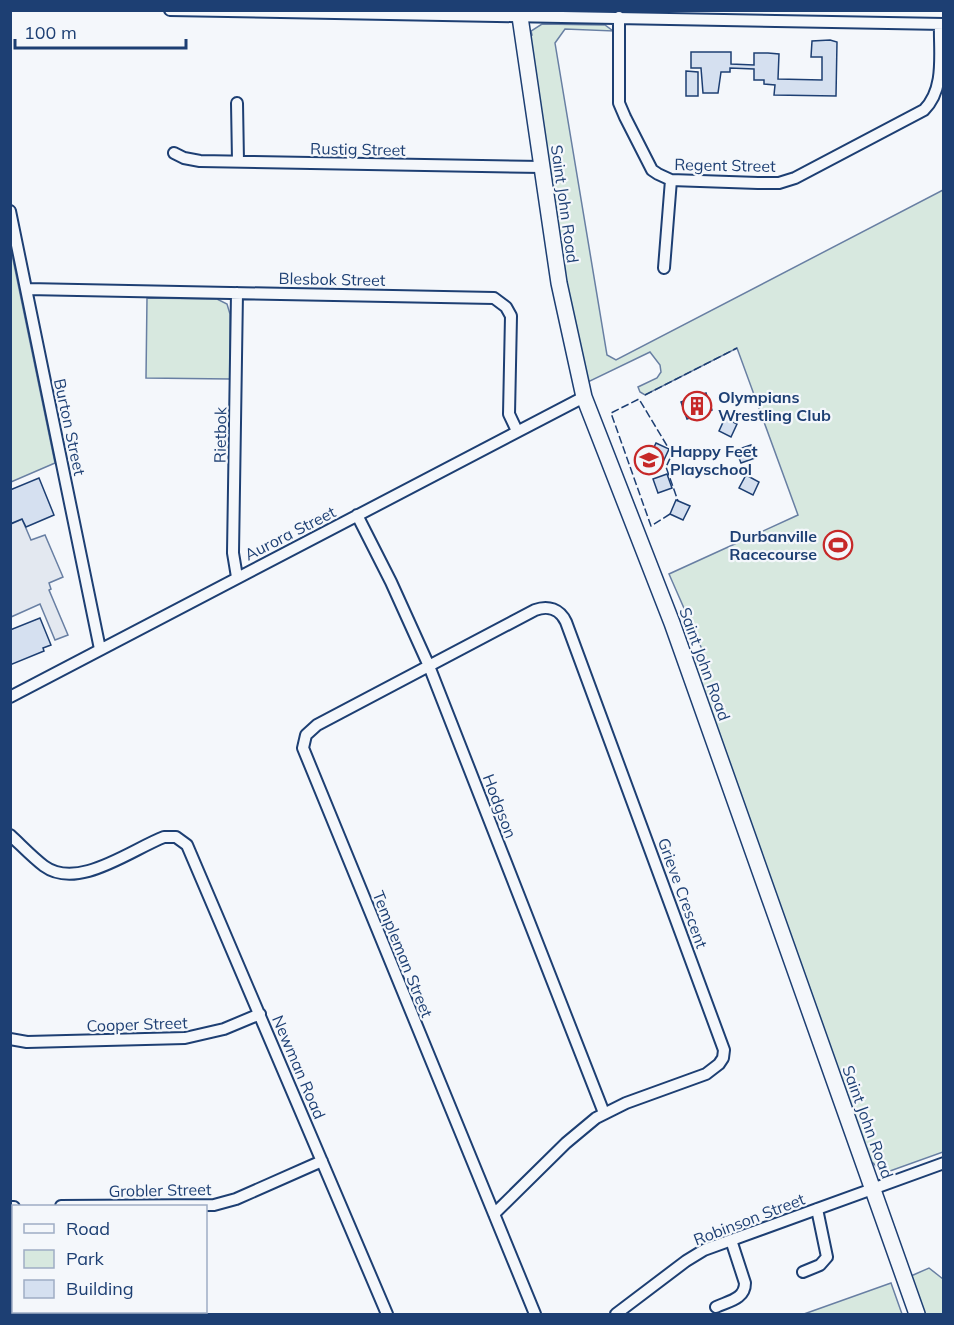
<svg xmlns="http://www.w3.org/2000/svg" width="954" height="1325" font-family="Mulish,sans-serif">
	<rect width="100%" height="100%" fill="#f4f7fb"/>
	<!-- green -->
	<path fill="#d7e8df" stroke="#687fa3" stroke-width="1.5" d="M542 24 605 25 613 31 565 29 555 43 607 355 616 360 943 190V1152L890 1171H881L873 1163 870 1165 691 660 704 654 669 574 798 515 737 348 645 395 640 392 638 387 657 378 661 372 660 365 650 352 588 382 565 279 530 36 532 35 531 31Z
		M10 245 55 463 11 482H10Z
		M147 298 217 299 227 304 230 314V379L146 378Z
		M929 1268 943 1279V1314H924L911 1276Z
		M891 1283 902 1314H804Z"/>
	<!-- parking -->
	<path fill="#e3e8f0" stroke="#687fa3" stroke-width="1.5" d="M22 519 31 540 45 535 63 577 49 583 51 589 49 590 68 635 55 640 40 604 11 617V524Z"/>
	<!-- building -->
	<path fill="#d5e0f0" stroke="#1d3f73" stroke-width="1.5" d="M830 40 837 42 836 96 774 95 775 85 764 84V80H754V69L730 68V72H721L718 93H703L701 68H691V52H731V64L754 65V53H768L779 54 778 79 822 80V57H811L812 41Z
		M686 71 698 72V96H686Z
		M706 393 712 410 687 419 681 402Z
		M725 418 737 424 731 437 719 431Z
		M656 443 669 449 663 462 650 456Z
		M751 445 755 458 741 463 736 450Z
		M667 474 672 488 658 493 653 479Z
		M746 475 759 482 753 495 739 488Z
		M39 478 54 515 26 527 22 519 10 524V490Z
		M676 500 690 506 683 520 670 514Z
		M40 618 51 645 43 648 44 651 10 665V630Z"/>
	<g fill="none" stroke-linecap="round" stroke-linejoin="round">
		<!-- minor casing -->
		<g stroke="#1d3f73" stroke-width="14">
			<path id="minor" d="M170 10 944 24
				M619 17V103L625 117 652 170 658 174 671 180 758 183H779L795 178 924 110C946 88 939 52 940 24
				M237 103 238 161
				M174 153 184 158 200 161 542 167
				M10 211 100 649
				M664 268 671 180
				M27 289 494 298 506 307 511 316 509 414 517 431
				M237 293 233 553 237 577
				M357 515 391 582 429 666 604 1113
				M10 697 584 397
				M10 835C21 845 32 857 44 866 78 891 132 849 164 837H176L187 845 387 1314
				M10 1039 27 1042 185 1038 224 1029 260 1014
				M61 1206 214 1205 236 1199 322 1161
				M10 1207H14
				M494 1214 566 1143 596 1118 626 1103 706 1074 719 1064 723 1058 724 1050 566 622C560 609 548 605 535 610L317 725 306 735 303 748 535 1314
				M803 1272 820 1265 827 1257 817 1209
				M716 1307C729 1301 745 1299 745 1283L731 1240
				M616 1314 686 1261 704 1250 944 1163"/>
		</g>
		<!-- secondary casing -->
		<g stroke="#1d3f73" stroke-width="18">
			<path id="secondary" d="M519 10 559 283 584 397 672 623 917 1314"/>
		</g>
		<!-- minor -->
		<use href="#minor" stroke="#f4f7fb" stroke-width="10"/>
		<!-- secondary -->
		<use href="#secondary" stroke="#f4f7fb" stroke-width="15"/>
		<!-- fence -->
		<path stroke="#1d3f73" stroke-width="1.5" stroke-dasharray="8 3" stroke-linecap="butt" d="M645 395 737 348
			M670 514 651 526 611 413 639 399 672 454 666 467 678 501"/>
	</g>
	<!-- icons -->
	<defs>
		<g id="building-ring" transform="scale(1.5)"><circle r="9.5" fill="#f4f7fb" stroke="#c62828" stroke-width="1.5"/><path d="M-4-6H4V6H1V3H-1V6H-4ZM-2.5-4.3h1.7v1.8h-1.7ZM.8-4.3h1.7v1.8H.8ZM-2.5-1h1.7V.8h-1.7ZM.8-1h1.7V.8H.8Z" fill="#c62828"/></g>
		<g id="school-ring" transform="scale(1.5)"><circle r="9.5" fill="#f4f7fb" stroke="#c62828" stroke-width="1.5"/><path d="M0-5L7-2L0 1L-7-2ZM-4 1L0 2.5L4 1V4Q0 6-4 4Z" fill="#c62828"/></g>
		<g id="stadium-ring" transform="scale(1.5)"><circle r="9.5" fill="#f4f7fb" stroke="#c62828" stroke-width="1.5"/><path d="M0-5a6.5 5 0 1 0 0 10a6.5 5 0 1 0 0-10ZM-3.5-1.8h7v3.6h-7Z" fill="#c62828"/></g>
	</defs>
	<g fill-rule="evenodd">
		<use href="#building-ring" x="697" y="406"/>
		<use href="#school-ring" x="649" y="460"/>
		<use href="#stadium-ring" x="838" y="545"/>
	</g>
	<g text-anchor="middle" dominant-baseline="central" stroke-width="4.5" stroke-linejoin="round" paint-order="stroke">
		<!-- street labels -->
		<g font-size="16" fill="#1d3f73" stroke="#f4f7fb">
			<text transform="translate(358 149) rotate(1)">Rustig Street</text>
			<text transform="translate(725 165) rotate(1)">Regent Street</text>
			<text transform="translate(565 204) rotate(82)">Saint John Road</text>
			<text transform="translate(332 279) rotate(1)">Blesbok Street</text>
			<text transform="translate(70 427) rotate(78)">Burton Street</text>
			<text transform="translate(220 435) rotate(-89)">Rietbok</text>
			<text transform="translate(290 533) rotate(-27)">Aurora Street</text>
			<text transform="translate(705 664) rotate(70)">Saint John Road</text>
			<text transform="translate(500 806) rotate(69)">Hodgson</text>
			<text transform="translate(683 893) rotate(70)">Grieve Crescent</text>
			<text transform="translate(403 954) rotate(68)">Templeman Street</text>
			<text transform="translate(137 1024) rotate(-2)">Cooper Street</text>
			<text transform="translate(299 1067) rotate(67)">Newman Road</text>
			<text transform="translate(868 1122) rotate(70)">Saint John Road</text>
			<text transform="translate(160 1190) rotate(-1)">Grobler Street</text>
			<text transform="translate(749 1219) rotate(-21)">Robinson Street</text>
		</g>
		<!-- poi labels -->
		<g font-size="16" font-weight="bold" fill="#1d3f73" stroke="#f4f7fb" text-anchor="start">
			<text x="718" y="397">Olympians<tspan x="718" dy="18">Wrestling Club</tspan></text>
			<text x="670" y="451">Happy Feet<tspan x="670" dy="18">Playschool</tspan></text>
			<text x="817" y="536" text-anchor="end">Durbanville<tspan x="817" dy="18">Racecourse</tspan></text>
		</g>
	</g>
	<!-- border -->
	<rect width="954" height="1325" fill="none" stroke="#1d3f73" stroke-width="24"/>
	<!-- legend -->
	<rect x="12" y="1205" width="195" height="108" fill="#f4f7fb" stroke="#9eadc5" stroke-width="1.5"/>
	<rect x="24" y="1224" width="30" height="9" fill="#f4f7fb" stroke="#9eadc5" stroke-width="1.5"/>
	<text x="66" y="1235" font-size="18" fill="#1d3f73">Road</text>
	<rect x="24" y="1250" width="30" height="18" fill="#d7e8df" stroke="#9eadc5" stroke-width="1.5"/>
	<text x="66" y="1265" font-size="18" fill="#1d3f73">Park</text>
	<rect x="24" y="1280" width="30" height="18" fill="#d5e0f0" stroke="#9eadc5" stroke-width="1.5"/>
	<text x="66" y="1295" font-size="18" fill="#1d3f73">Building</text>
	<!-- scale -->
	<path d="M15 39v9h171v-9" fill="none" stroke="#1d3f73" stroke-width="3"/>
	<text x="24" y="39" font-size="18" fill="#1d3f73" stroke="#f4f7fb" stroke-width="4.5" paint-order="stroke">100 m</text>
</svg>
